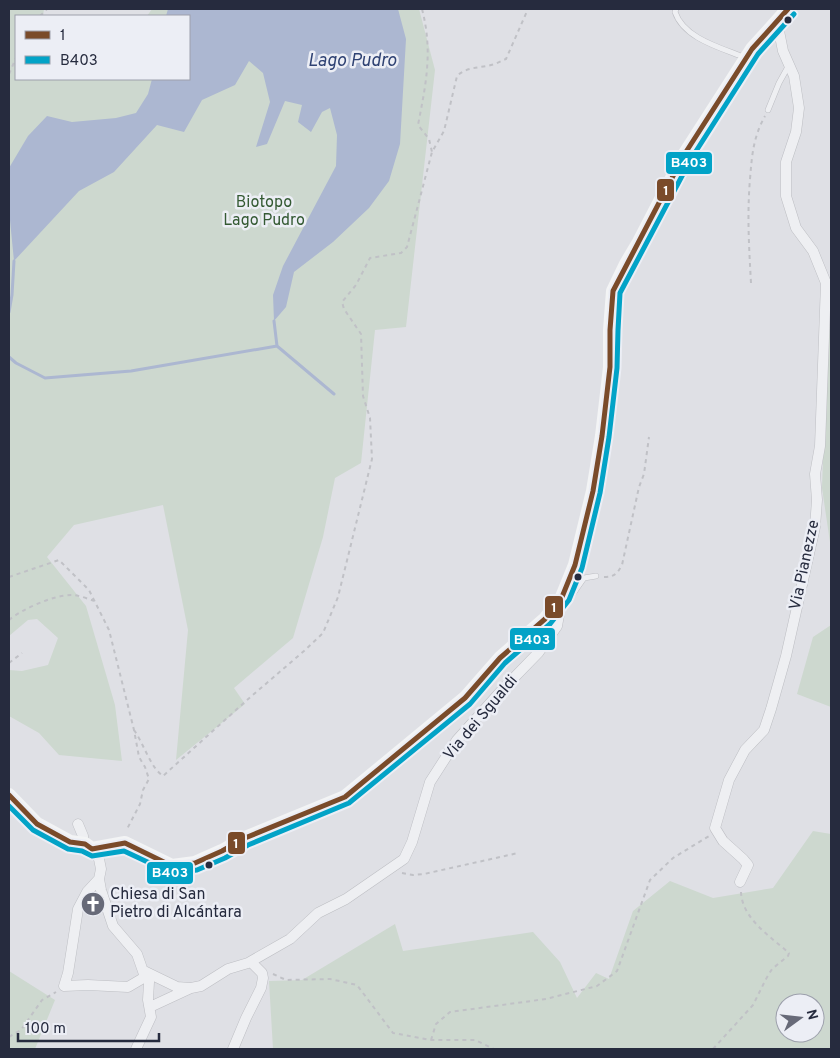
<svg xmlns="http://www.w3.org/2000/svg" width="840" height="1058" font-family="Overpass,sans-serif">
	<rect width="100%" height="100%" fill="#dfe0e5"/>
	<!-- green -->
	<path fill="#cdd8cf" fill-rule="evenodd" d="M9 9H44L43 16H16V79H189V16H147L152 9H419L435 70 406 327 375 330 361 463 335 478 323 537 293 638 234 688 245 704 176 760 188 630 163 505 74 525 47 557 86 606 115 705 122 761 59 755 39 733 9 716V670L22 671 48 665 58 638 37 619 28 620 9 636Z
		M831 289V549L822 488 829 293Z
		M831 625V707L797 694 813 637Z
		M813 831 831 834V1049H273L269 981 302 980 395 924 403 951 533 932 560 962 577 998 596 973 609 979 633 911 670 881 713 898 773 888ZM785 1003H815V1033H785Z
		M9 971 55 1000 35 1049H9Z"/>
	<!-- water -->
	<path fill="#acb7d1" d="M168 9H398L406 39 400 144 389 181 369 208 333 242 294 272 286 307 274 321 273 295 283 266 336 166 337 135 330 108 322 112 311 132 298 122 302 105 285 101 267 144 256 147 270 102 263 73 249 61 235 85 202 100 184 132 157 125 114 172 79 191 14 261 9 210V168L28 136 47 116 72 122 116 118 136 113 148 94 152 79H189V16H166Z"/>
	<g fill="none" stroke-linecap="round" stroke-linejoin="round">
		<!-- stream -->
		<path stroke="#acb7d1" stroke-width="3" d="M9 312 12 295 14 261
			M274 321 277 346 334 394
			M9 357 16 363 45 378 131 371 277 346"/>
		<!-- lane casing -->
		<g stroke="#bdbec3" stroke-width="6">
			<path id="lane" d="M676 9 675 12C684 39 722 48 746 58
				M768 110 779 83 789 65
				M563 605 568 601 584 578 596 576"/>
		</g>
		<!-- street casing -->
		<g stroke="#bdbec3" stroke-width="11">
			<path id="street" d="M78 824 83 836V844
				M92 849 99 859 101 869 99 879 101 890 113 926 137 954 145 977 149 982 148 1000 151 1017 136 1049
				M99 879 87 892 78 909 68 973 64 986 88 985 128 987 145 977
				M740 882 748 865 743 859 723 841 715 828 729 780 745 750 764 730 771 709 786 656 815 527 817 500 815 474 820 446 826 283 813 251 796 228 786 196V162L796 132 799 108 794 76 783 51 777 21
				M144 971 177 987 190 988
				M150 1007 191 988 201 986 228 969 248 963 290 939 318 913 346 899 404 859 412 842 430 782 457 740 502 690 538 653 557 626 562 598
				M233 1049 246 1018 261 988 263 978 262 973 251 962"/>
		</g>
		<!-- path -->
		<path stroke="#c0c1c6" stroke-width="2" stroke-dasharray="4 4" stroke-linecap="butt" d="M422 9C433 51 426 84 418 125L429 139 432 152
			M40 16 47 9
			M9 74 16 58
			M751 283C749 247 747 215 750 179 752 155 753 138 765 116
			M9 577 59 560 89 590 109 630 134 730 139 757 145 767 149 779 143 790 140 804 126 831
			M604 577C614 577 617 574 622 565L639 487 644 474 649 437
			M9 620C22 609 54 595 71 595 79 595 88 599 95 601
			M9 663 22 653
			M134 730C144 744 150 767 163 776L247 700 304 651 323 633 338 597 372 459 370 418 363 396 361 334 344 309 342 302 356 285 370 258 401 253 407 247 432 152 444 131 457 76C466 67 479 68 491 65 496 64 501 61 506 59L528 9
			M402 873 413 875 424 874 518 853
			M273 974 286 980 330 979 357 985 393 1033 431 1040H475L494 1049
			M9 1037 21 1030 42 1000 56 992
			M431 1040 436 1024 450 1012 546 999 597 986 617 971 650 880 673 858 709 836
			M713 1049 753 1005 766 979 772 969 788 956 789 953C771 937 741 918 741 891"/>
		<!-- lane -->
		<use href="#lane" stroke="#eeeff2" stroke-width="5"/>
		<!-- street -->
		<use href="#street" stroke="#eeeff2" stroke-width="10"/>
		<!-- secondary -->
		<path stroke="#f3f4f5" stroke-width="14" d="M9 795 37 824 70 842 85 844 92 849 125 843 172 866 195 863 222 851 245 838 345 797 465 698 500 658 545 619 562 597 575 565 593 491 602 436 610 367V330L613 291 626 264 639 242 684 155 752 49 788 9"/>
		<!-- bus-1 casing -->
		<g stroke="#eceef5" stroke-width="9">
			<path id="bus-1" d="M9 795 37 824 70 842 85 844 92 849 125 843 172 866 195 863 222 851 245 838 345 797 465 698 500 658 545 619 562 597 575 565 593 491 602 436 610 367V330L613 291 684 155 752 49 788 9"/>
		</g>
		<!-- bus-2 casing -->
		<g stroke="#eceef5" stroke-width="9">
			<path id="bus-2" d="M9 806 33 830 68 849 82 851 92 856 124 851 171 873 197 870 225 858 248 845 349 803 470 704 505 663 550 624 569 600 582 568 600 493 609 437 617 368 618 330 620 293 691 159 758 54 794 14"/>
		</g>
		<!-- bus-1 -->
		<use href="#bus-1" stroke="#7a4b2a" stroke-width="5"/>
		<!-- bus-2 -->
		<use href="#bus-2" stroke="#02a3c7" stroke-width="5"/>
	</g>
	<!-- icons -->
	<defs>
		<g id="church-disc" transform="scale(1.25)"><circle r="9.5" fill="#676a78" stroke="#eceef5"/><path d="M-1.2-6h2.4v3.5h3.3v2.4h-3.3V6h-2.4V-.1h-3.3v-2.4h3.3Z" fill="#fff"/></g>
	</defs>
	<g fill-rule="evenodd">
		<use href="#church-disc" x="93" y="904"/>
	</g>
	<!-- markers -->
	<g fill="#262b3e" stroke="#eceef5" stroke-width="2">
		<circle cx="788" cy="20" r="4.5"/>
		<circle cx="578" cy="577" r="4.5"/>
		<circle cx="209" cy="865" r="4.5"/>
	</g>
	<g text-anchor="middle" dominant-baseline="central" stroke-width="5" stroke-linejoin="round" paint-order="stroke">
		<!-- park labels -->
		<g font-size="16" fill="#345a33" stroke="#eceef5">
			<text x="264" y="203">Biotopo<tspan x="264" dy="18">Lago Pudro</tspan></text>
		</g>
		<!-- street labels -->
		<g font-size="16" fill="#262b3e" stroke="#eceef5">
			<text transform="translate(805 565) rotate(-78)">Via Pianezze</text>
			<text transform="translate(481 718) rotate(-50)">Via dei Sgualdi</text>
		</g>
		<!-- poi labels -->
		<g font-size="16" fill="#262b3e" stroke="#eceef5" text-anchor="start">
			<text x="110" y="895">Chiesa di San<tspan x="110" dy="18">Pietro di Alcántara</tspan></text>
		</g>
		<!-- water labels -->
		<g font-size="18" font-style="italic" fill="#2f4273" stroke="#eceef5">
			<text x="352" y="61">Lago Pudro</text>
		</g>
	</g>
	<g stroke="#eceef5" stroke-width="2">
		<rect x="665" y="151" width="48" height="24" rx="5" fill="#02a3c7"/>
		<rect x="656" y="178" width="19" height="24" rx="5" fill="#7a4b2a"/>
		<rect x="544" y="595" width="20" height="24" rx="5" fill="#7a4b2a"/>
		<rect x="509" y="627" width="47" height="24" rx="5" fill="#02a3c7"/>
		<rect x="227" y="831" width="19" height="24" rx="5" fill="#7a4b2a"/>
		<rect x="146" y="861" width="48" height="24" rx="5" fill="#02a3c7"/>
	</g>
	<g font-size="14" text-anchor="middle" font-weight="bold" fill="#fff">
		<text x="689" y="167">B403</text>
		<text x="666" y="195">1</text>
		<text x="554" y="612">1</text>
		<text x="532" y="644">B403</text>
		<text x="236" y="848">1</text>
		<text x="170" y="877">B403</text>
	</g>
	<!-- border -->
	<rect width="840" height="1058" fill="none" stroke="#262b3e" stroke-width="20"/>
	<!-- legend -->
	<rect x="15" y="15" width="175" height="65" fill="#eceef5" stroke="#9da0ac"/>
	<rect x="25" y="31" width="25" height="8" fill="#7a4b2a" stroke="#9da0ac"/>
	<text x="60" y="40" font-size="15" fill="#262b3e">1</text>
	<rect x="25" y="56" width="25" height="8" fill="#02a3c7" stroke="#9da0ac"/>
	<text x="60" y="65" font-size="15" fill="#262b3e">B403</text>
	<!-- north arrow -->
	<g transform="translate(800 1018) rotate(75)"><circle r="24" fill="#eceef5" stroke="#9da0ac"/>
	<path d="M0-4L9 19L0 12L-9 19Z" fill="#676a78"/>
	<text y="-8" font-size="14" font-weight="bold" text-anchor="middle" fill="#262b3e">N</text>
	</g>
	<!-- scale -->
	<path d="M18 1033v8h141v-8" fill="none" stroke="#262b3e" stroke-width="2.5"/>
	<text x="25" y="1033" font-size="15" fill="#262b3e" stroke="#eceef5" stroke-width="4" paint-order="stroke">100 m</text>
</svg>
